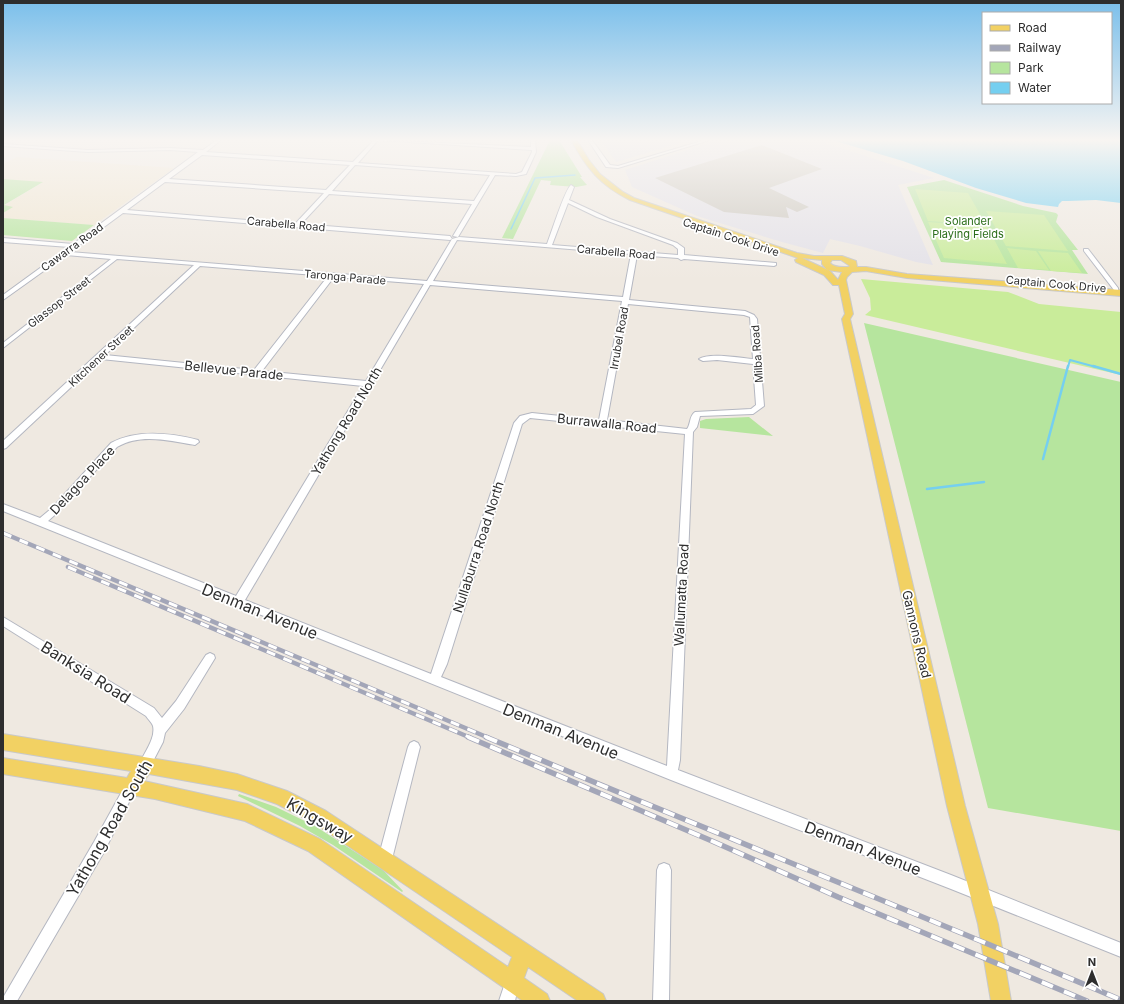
<svg xmlns="http://www.w3.org/2000/svg" width="1124" height="1004" font-family="Inter,sans-serif">
	<rect width="100%" height="100%" fill="#efe9e1"/>
	<!-- industrial -->
	<path fill="#e3e1e8" d="M601 140H690L616 162Z
		M718 140H816L934 178 898 185 933 265 916 262 860 246 830 239 823 253 782 242 697 216 632 187 625 170Z"/>
	<!-- education -->
	<path fill="#f0e6d1" d="M17 157 174 168 94 225 3 218V213L12 207 3 206 42 183 3 179V164Z"/>
	<!-- green -->
	<path fill="#b6e59e" d="M550 140H559L582 177H580L587 185 576 187 550 185 551 181 541 180 513 239 502 238Z
		M3 179 43 182 4 205 13 207 3 213Z
		M944 180 1023 206 1056 213 1058 215 1056 222 1078 250H1072L1088 274 941 262 907 187Z
		M3 218 94 225 72 241 3 235Z
		M864 323 1121 382V831L988 808Z
		M749 417 773 436 700 428V421L706 419Z
		M239 794 276 807 315 826 383 870 403 891 402 892 333 845 300 826 238 796Z"/>
	<!-- pitch -->
	<path fill="#c9ec9a" d="M915 189 968 193 986 225 928 221Z
		M986 211 1044 215 1068 251 1006 246Z
		M928 222 987 226 1007 264 944 258Z
		M1007 248 1036 251 1049 270 1018 268Z
		M1038 251 1068 253 1082 273 1051 271Z
		M861 279 1008 292 1039 304 1121 312V375L865 315 871 310 870 298Z"/>
	<!-- water -->
	<path fill="#75cff0" d="M832 140H1121V203L1096 200 1068 201H1062L1059 204 1058 207 1026 203 976 188 903 161Z"/>
	<g fill="none" stroke-linecap="round" stroke-linejoin="round">
		<!-- stream-far2 -->
		<path stroke="#75cff0" stroke-width="1.5" d="M511 229 535 178 575 175"/>
		<!-- stream-far1 -->
		<path stroke="#75cff0" stroke-width="2" d="M1068 367 1070 360 1096 367"/>
		<!-- stream -->
		<path stroke="#75cff0" stroke-width="2.5" d="M1093 366 1121 374
			M1043 459 1068 366
			M927 489 984 482"/>
	</g>
	<!-- building -->
	<path fill="#cbc7bf" d="M762 145 822 169 769 188 809 207 797 212 786 207 789 218 724 212 655 178Z"/>
	<g fill="none" stroke-linecap="round" stroke-linejoin="round">
		<!-- minor casing -->
		<g stroke="#b4b7c1" stroke-width="2">
			<path id="minor" d="M217 140H221L206 152 353 162 374 140 531 147V140H535L536 152 526 174 516 176 495 175 458 237 453 236 472 204 329 194 301 224 450 236 452 239 459 237 547 244C551 234 565 189 571 185L574 187 569 200 610 219 677 243 684 248V255L776 263V265L774 266 684 259 681 260 678 258 637 255 629 300 745 311 754 315 757 319 764 406 753 414 700 416 697 427 693 432 680 760 678 770 951 875 1121 943V957L951 889 671 780 3 511V504L40 518 52 508 111 443C137 429 170 433 198 440L199 442 195 445C169 441 141 433 117 447L58 512 48 521 236 596 363 386 101 359 6 448 3 449V441L194 265 117 259 3 348V343L111 259 66 255 3 300V295L69 247 3 242V238L73 244 198 152 170 150 88 152 3 146V144L88 150 170 148 203 150ZM378 140 532 150V152L522 172 516 174 358 163ZM202 155 350 165 326 190 169 179ZM355 165 490 175 474 201 332 191ZM165 182 324 193 295 224 127 210ZM568 203 597 217 673 245 678 249V255L552 245ZM123 213 450 240 452 239 427 281 70 252ZM457 240 631 254 623 297 433 281ZM200 266 328 276 254 370 105 355ZM334 277 424 284 366 381 262 371ZM430 285 622 301 599 420 532 413 520 416 514 423 431 674 245 600ZM628 304 744 315 750 317 753 359C741 358 709 352 699 359L703 361 717 360 753 364 756 405 751 409 695 412C689 416 691 424 687 429L607 420ZM530 418 685 434 667 766 441 677 447 664 522 424Z
				M588 140H592L610 165 618 166 705 140H710L618 168 606 167Z
				M1084 249H1088L1118 288V290H1114L1084 251Z
				M3 617 154 708 162 718 176 701 206 655 210 653 214 655 215 658 184 709 165 733 163 742 149 769 145 771 141 769 139 765C143 754 156 739 153 726 152 723 148 719 146 716L3 626Z
				M414 741 418 743 420 747 392 859 390 864 385 866 380 864 378 859 408 747 410 743Z
				M130 782 134 784 136 788 104 852 17 1001H3L4 996 94 842 126 784Z
				M664 863 669 865 671 870 669 1001H653L657 870 659 865Z
				M512 975 517 977 519 982 515 1001H499L507 977Z"/>
		</g>
		<!-- major casing -->
		<g stroke="#c9c9c9" stroke-width="2">
			<path id="major" d="M571 140H577L589 160 600 174 623 192 634 198 797 253 814 256H842L856 261 857 267H866L907 274 1121 290V296L907 278 866 271 852 272 847 277 846 280 853 314 850 319 965 806 998 924 1011 1001H991L978 924 947 806 842 319 845 314 839 285H833L824 275 796 262 795 260 798 258 630 200C600 185 587 169 571 140ZM802 258 822 260V264L827 270 842 272 838 280 830 271ZM832 260H841L850 266 848 267C842 267 835 268 830 263Z
				M3 734 199 766 237 774 287 791 326 811 603 994 606 1001H578L528 967 524 978 547 994 550 1001H523L308 851 245 821 155 799 3 774V758L127 778 131 771 3 750ZM149 774 237 790 277 804 314 823 512 957 508 967 320 839 247 804 144 781Z"/>
		</g>
		<!-- minor -->
		<use href="#minor" fill="#fff" fill-rule="evenodd"/>
		<!-- major -->
		<use href="#major" fill="#f2d163" fill-rule="evenodd"/>
		<!-- rail-far1 casing -->
		<g stroke="#a3a6b8" stroke-width="4.5">
			<path id="rail-far1" d="M3 533 489 738
				M68 567 471 738"/>
		</g>
		<!-- rail casing -->
		<g stroke="#a3a6b8" stroke-width="5.5">
			<path id="rail" d="M468 737 712 841 838 897 1087 1001
				M486 737C697 826 910 910 1121 1000"/>
		</g>
		<!-- rail-far1 -->
		<use href="#rail-far1" stroke="#fff" stroke-width="3" stroke-dasharray="9" stroke-linecap="butt"/>
		<!-- rail -->
		<use href="#rail" stroke="#fff" stroke-width="4" stroke-dasharray="12" stroke-linecap="butt"/>
	</g>
	<!-- sky -->
	<linearGradient id="sky" x2="0" y2="1"><stop stop-color="#7abfeb"/><stop offset="0.5" stop-color="#f8f5f2"/><stop offset="1" stop-color="#f8f5f2" stop-opacity="0"/></linearGradient>
	<rect width="1124" height="280" fill="url(#sky)"/>
	<g text-anchor="middle" dominant-baseline="central" stroke-width="3.5" stroke-linejoin="round" paint-order="stroke">
		<!-- far-park labels -->
		<g font-size="11" fill="#2c6e1b" stroke="#fff">
			<text x="968" y="221">Solander<tspan x="968" dy="13">Playing Fields</tspan></text>
		</g>
		<!-- far-street labels -->
		<g font-size="11" fill="#2e2e2e" stroke="#fff">
			<text transform="translate(286 224) rotate(5)">Carabella Road</text>
			<text transform="translate(731 237) rotate(18)">Captain Cook Drive</text>
			<text transform="translate(72 247) rotate(-36)">Cawarra Road</text>
			<text transform="translate(616 252) rotate(5)">Carabella Road</text>
			<text transform="translate(345 277) rotate(5)">Taronga Parade</text>
			<text transform="translate(1056 284) rotate(5)">Captain Cook Drive</text>
			<text transform="translate(59 302) rotate(-38)">Glassop Street</text>
			<text transform="translate(619 338) rotate(-80)">Irrubel Road</text>
			<text transform="translate(757 354) rotate(-94)">Milba Road</text>
			<text transform="translate(101 356) rotate(-43)">Kitchener Street</text>
		</g>
		<!-- street labels -->
		<g font-size="13" fill="#2e2e2e" stroke="#fff">
			<text transform="translate(234 370) rotate(6)">Bellevue Parade</text>
			<text transform="translate(346 421) rotate(-59)">Yathong Road North</text>
			<text transform="translate(607 423) rotate(6)">Burrawalla Road</text>
			<text transform="translate(82 480) rotate(-47)">Delagoa Place</text>
			<text transform="translate(478 547) rotate(-72)">Nullaburra Road North</text>
			<text transform="translate(681 595) rotate(-87)">Wallumatta Road</text>
			<text transform="translate(917 634) rotate(77)">Gannons Road</text>
		</g>
		<!-- near-street labels -->
		<g font-size="16" fill="#2e2e2e" stroke="#fff">
			<text transform="translate(260 611) rotate(22)">Denman Avenue</text>
			<text transform="translate(86 672) rotate(32)">Banksia Road</text>
			<text transform="translate(561 731) rotate(22)">Denman Avenue</text>
			<text transform="translate(320 820) rotate(30)">Kingsway</text>
			<text transform="translate(109 828) rotate(-60)">Yathong Road South</text>
			<text transform="translate(863 848) rotate(21)">Denman Avenue</text>
		</g>
	</g>
	<!-- border -->
	<rect width="1124" height="1004" fill="none" stroke="#2e2e2e" stroke-width="8"/>
	<!-- legend -->
	<rect x="982" y="12" width="130" height="92" fill="#ffffff" stroke="#ababab"/>
	<rect x="990" y="25" width="20" height="6" fill="#f2d163" stroke="#ababab"/>
	<text x="1018" y="32" font-size="12" fill="#2e2e2e">Road</text>
	<rect x="990" y="45" width="20" height="6" fill="#a3a6b8" stroke="#ababab"/>
	<text x="1018" y="52" font-size="12" fill="#2e2e2e">Railway</text>
	<rect x="990" y="62" width="20" height="12" fill="#b6e59e" stroke="#ababab"/>
	<text x="1018" y="72" font-size="12" fill="#2e2e2e">Park</text>
	<rect x="990" y="82" width="20" height="12" fill="#75cff0" stroke="#ababab"/>
	<text x="1018" y="92" font-size="12" fill="#2e2e2e">Water</text>
	<!-- north arrow -->
	<g transform="translate(1092 972)" stroke="#ffffff" stroke-width="3" paint-order="stroke">
	<path d="M0-3L7 15L0 10L-7 15Z" fill="#2e2e2e"/>
	<text y="-6" font-size="11" font-weight="bold" text-anchor="middle" fill="#2e2e2e">N</text>
	</g>
</svg>
